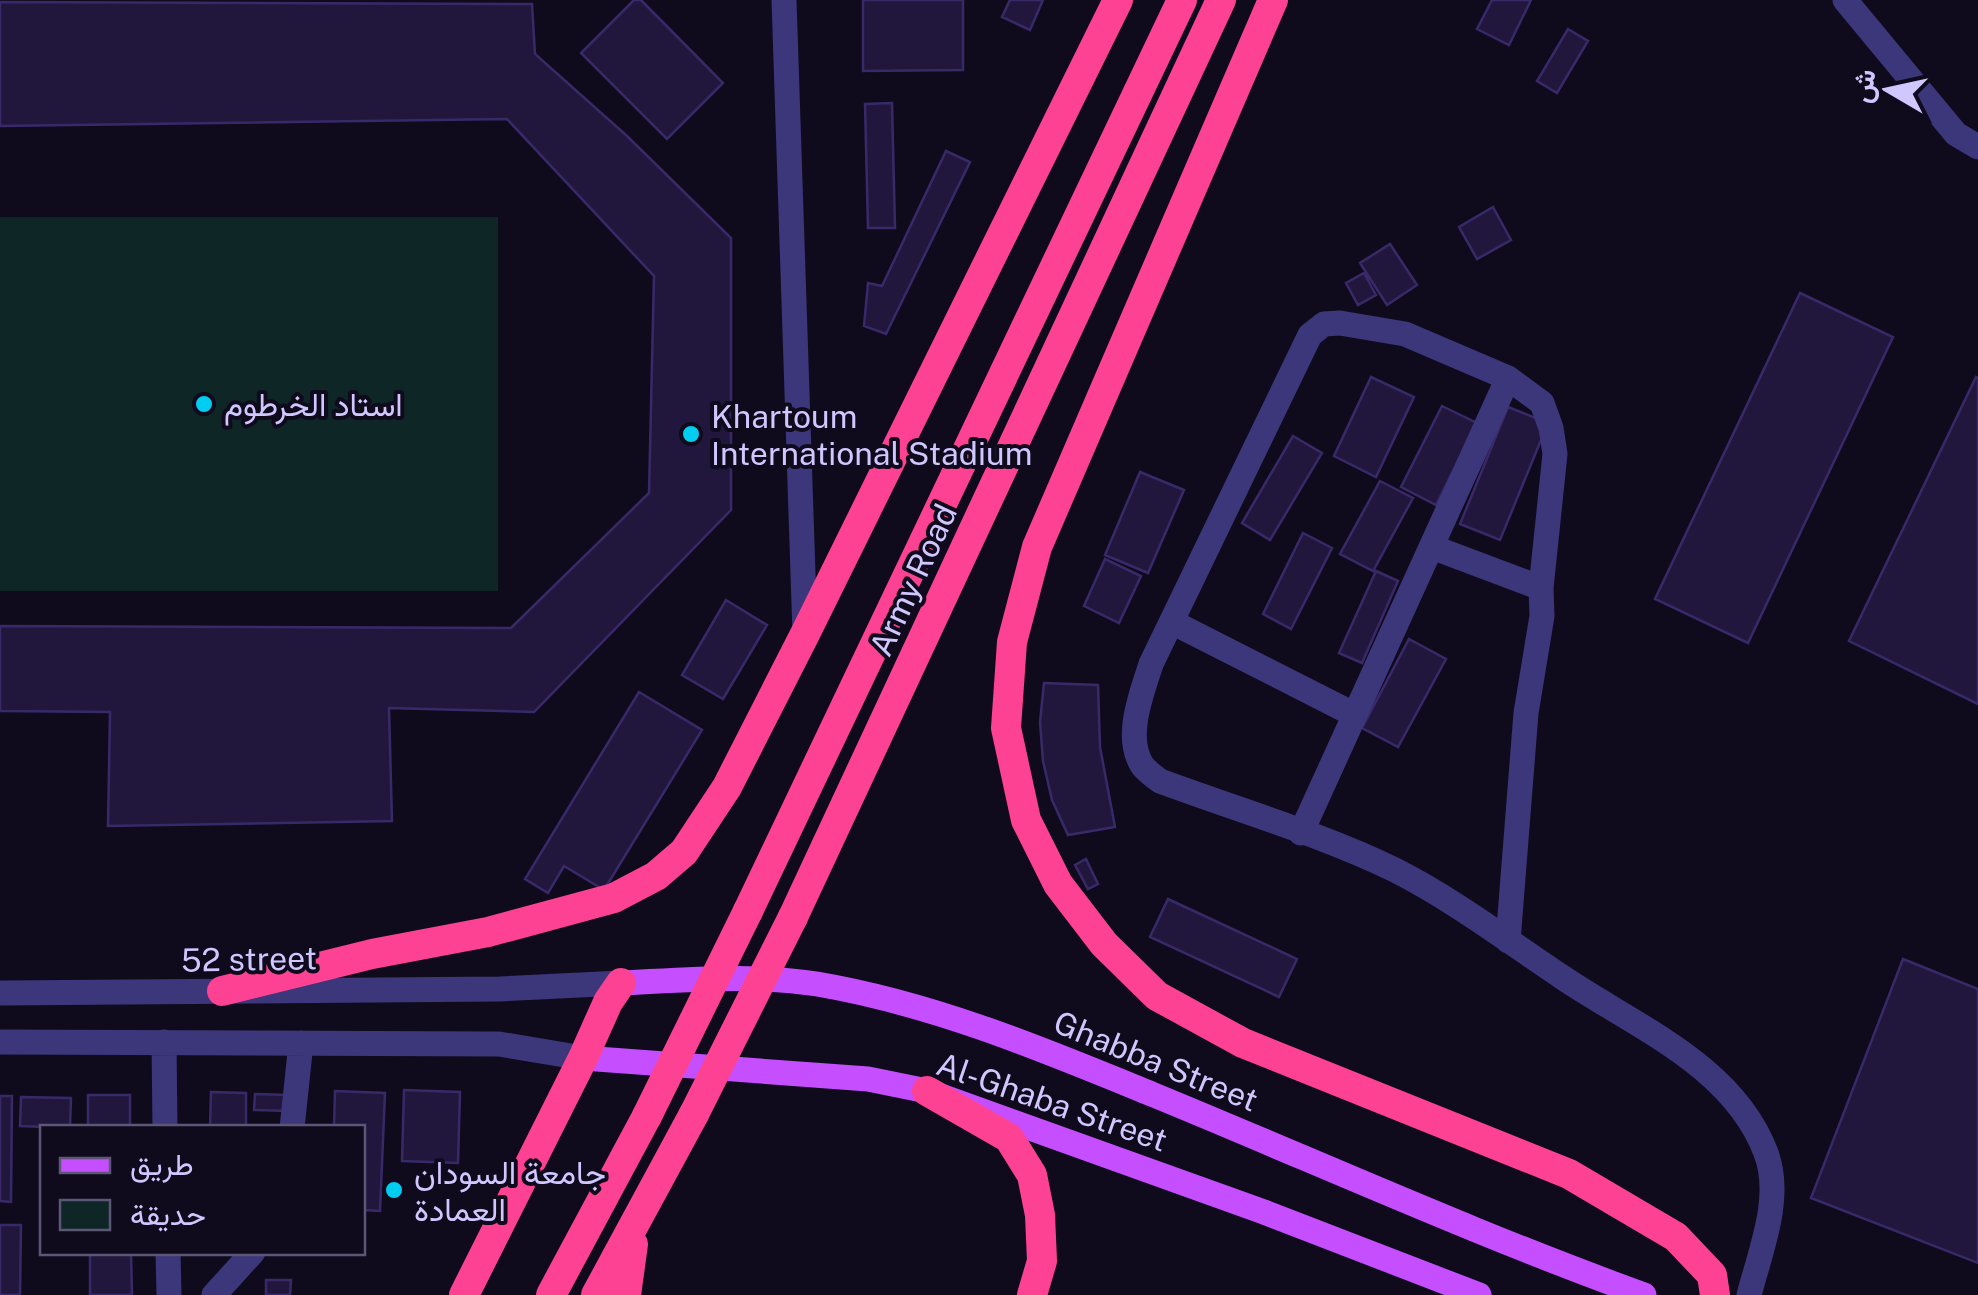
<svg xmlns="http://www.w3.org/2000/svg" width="1978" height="1295" font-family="'Public Sans',Vazirmatn,sans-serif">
	<rect width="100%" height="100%" fill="#0f0b1c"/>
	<!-- green -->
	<path fill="#0e2626" d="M0 217H498V591H0Z"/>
	<!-- building -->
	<path fill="#21173d" stroke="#392969" stroke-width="2.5" d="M634 0H641L723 83 667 139 581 53Z
		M863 0H963V70L863 71Z
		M1010 0H1043L1030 30 1002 17Z
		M1492 0H1531L1509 45 1477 29Z
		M0 2 532 4 535 54 627 136 731 238V510L534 712 389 708 392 821 108 826 110 712 0 711V626L511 628 649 493 654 276 507 119 0 126Z
		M1568 29 1588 41 1557 93 1537 81Z
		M892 103 895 228H868L865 104Z
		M946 151 970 162 886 334 864 326 868 283 882 286Z
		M1493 207 1511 240 1477 259 1459 227Z
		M1390 244 1417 285 1387 305 1360 263Z
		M1364 273 1376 295 1358 305 1346 283Z
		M1800 293 1893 337 1748 643 1655 599Z
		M1371 377 1414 397 1376 477 1334 456Z
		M1976 377 1978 378V704L1849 641Z
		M1442 406 1477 423 1436 505 1401 487Z
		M1508 407 1548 423 1500 540 1460 524Z
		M1293 436 1322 453 1270 540 1242 523Z
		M1140 472 1184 490 1148 573 1105 555Z
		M1380 481 1413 498 1373 571 1340 554Z
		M1303 533 1332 548 1291 629 1263 614Z
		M1105 559 1141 576 1119 623 1084 606Z
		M1376 571 1398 581 1362 663 1339 653Z
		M726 600 767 625 723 699 682 675Z
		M1409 639 1446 659 1398 747 1362 728Z
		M1044 683 1098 685 1100 747 1115 827 1068 835 1052 800 1043 761 1040 722Z
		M639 692 702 730 604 890 564 866 548 893 525 879Z
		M1086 859 1098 884 1088 889 1075 865Z
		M1168 899 1297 959 1279 997 1150 937Z
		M1903 959 1978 989V1263L1811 1198Z
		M404 1090 460 1092 458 1163 402 1161Z
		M335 1091 385 1093 380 1211 362 1210V1128H334Z
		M211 1092 246 1093V1128H210Z
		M255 1094 289 1095 288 1111 254 1110Z
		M88 1095H130V1128H88Z
		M0 1096H12L11 1202 0 1201Z
		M21 1097 71 1098 70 1128 20 1126Z
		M0 1225H21L20 1295H0Z
		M90 1252H131L132 1295H90Z
		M266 1280H291L290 1295H266Z"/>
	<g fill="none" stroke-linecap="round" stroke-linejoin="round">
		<!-- minor -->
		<path stroke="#3c367b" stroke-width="25" d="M784 0 805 634
			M1845 0 1956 134 1978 147
			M1432 547 1541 588
			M1172 622 1355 715
			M1301 833 1508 378
			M1508 941 1526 713 1542 616 1541 588 1555 454 1551 428 1542 403 1508 378 1405 334 1340 323 1324 324 1310 335 1151 664C1142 693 1124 736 1142 765 1146 771 1155 777 1160 781 1238 810 1321 834 1395 870 1454 900 1508 941 1562 977 1634 1026 1733 1065 1766 1153 1783 1198 1760 1252 1749 1295
			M0 993 500 989 621 983
			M0 1042 499 1044 583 1058
			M164 1042 165 1128
			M292 1128 301 1043
			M168 1252 169 1295
			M214 1295 253 1252"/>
		<!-- major -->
		<path stroke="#c54efe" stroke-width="25" d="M621 983C685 980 754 974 817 984 935 1004 1044 1050 1154 1095 1317 1162 1478 1235 1644 1295
			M583 1058 868 1079 927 1091 1264 1212 1479 1295"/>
		<!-- highway -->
		<path stroke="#fe4293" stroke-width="30" d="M1273 0 1037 547 1012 642 1006 728 1026 820 1058 884 1104 944 1157 996 1243 1043 1569 1174 1676 1237 1712 1275 1715 1295
			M748 911 1182 0
			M793 917 1221 0
			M222 991 372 954 488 932 614 898 656 876 684 852 727 787 805 634 1118 0
			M927 1091 1009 1138 1032 1175 1040 1215 1042 1261 1032 1295
			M464 1295 583 1058 608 1002 621 983
			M551 1295 647 1116
			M596 1295 694 1114
			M626 1295 633 1244"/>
		<!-- highway-bridge -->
		<path stroke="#fe4293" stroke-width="30" d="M694 1114 793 917
			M647 1116 748 911"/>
	</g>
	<!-- markers -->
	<g fill="#01cdf0" stroke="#0f0b1c" stroke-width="4">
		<circle cx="204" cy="404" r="10"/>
		<circle cx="691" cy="434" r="10"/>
		<circle cx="394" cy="1190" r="10"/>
	</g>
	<g text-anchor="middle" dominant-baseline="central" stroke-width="8" stroke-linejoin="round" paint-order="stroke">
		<!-- poi labels -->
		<g font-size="32" fill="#d0c7ff" stroke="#0f0b1c" text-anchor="start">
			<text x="224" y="404">استاد الخرطوم</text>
			<text x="711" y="416">Khartoum<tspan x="711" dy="37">International Stadium</tspan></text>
			<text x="414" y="1172">جامعة السودان<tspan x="414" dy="37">العمادة</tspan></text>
		</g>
		<!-- street labels -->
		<g font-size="32" fill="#d0c7ff" stroke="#0f0b1c">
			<text transform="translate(913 580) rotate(-65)">Army Road</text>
			<text transform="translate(249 959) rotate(-1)">52 street</text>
			<text transform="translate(1156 1061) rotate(22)">Ghabba Street</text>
			<text transform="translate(1052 1102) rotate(19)">Al-Ghaba Street</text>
		</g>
	</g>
	<!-- legend -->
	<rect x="40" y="1125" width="325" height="130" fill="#0f0b1c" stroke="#5c5677" stroke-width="2.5"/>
	<rect x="60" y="1158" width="50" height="15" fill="#c54efe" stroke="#5c5677" stroke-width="2.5"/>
	<text x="130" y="1175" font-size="30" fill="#d0c7ff">طريق</text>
	<rect x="60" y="1200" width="50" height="30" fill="#0e2626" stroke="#5c5677" stroke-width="2.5"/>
	<text x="130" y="1225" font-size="30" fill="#d0c7ff">حديقة</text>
	<!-- north arrow -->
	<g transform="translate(1888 90) rotate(279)" stroke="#0f0b1c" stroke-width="8" paint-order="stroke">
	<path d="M0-8L18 38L0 25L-18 38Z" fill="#d0c7ff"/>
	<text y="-15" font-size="28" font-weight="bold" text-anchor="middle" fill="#d0c7ff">ش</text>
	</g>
</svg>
